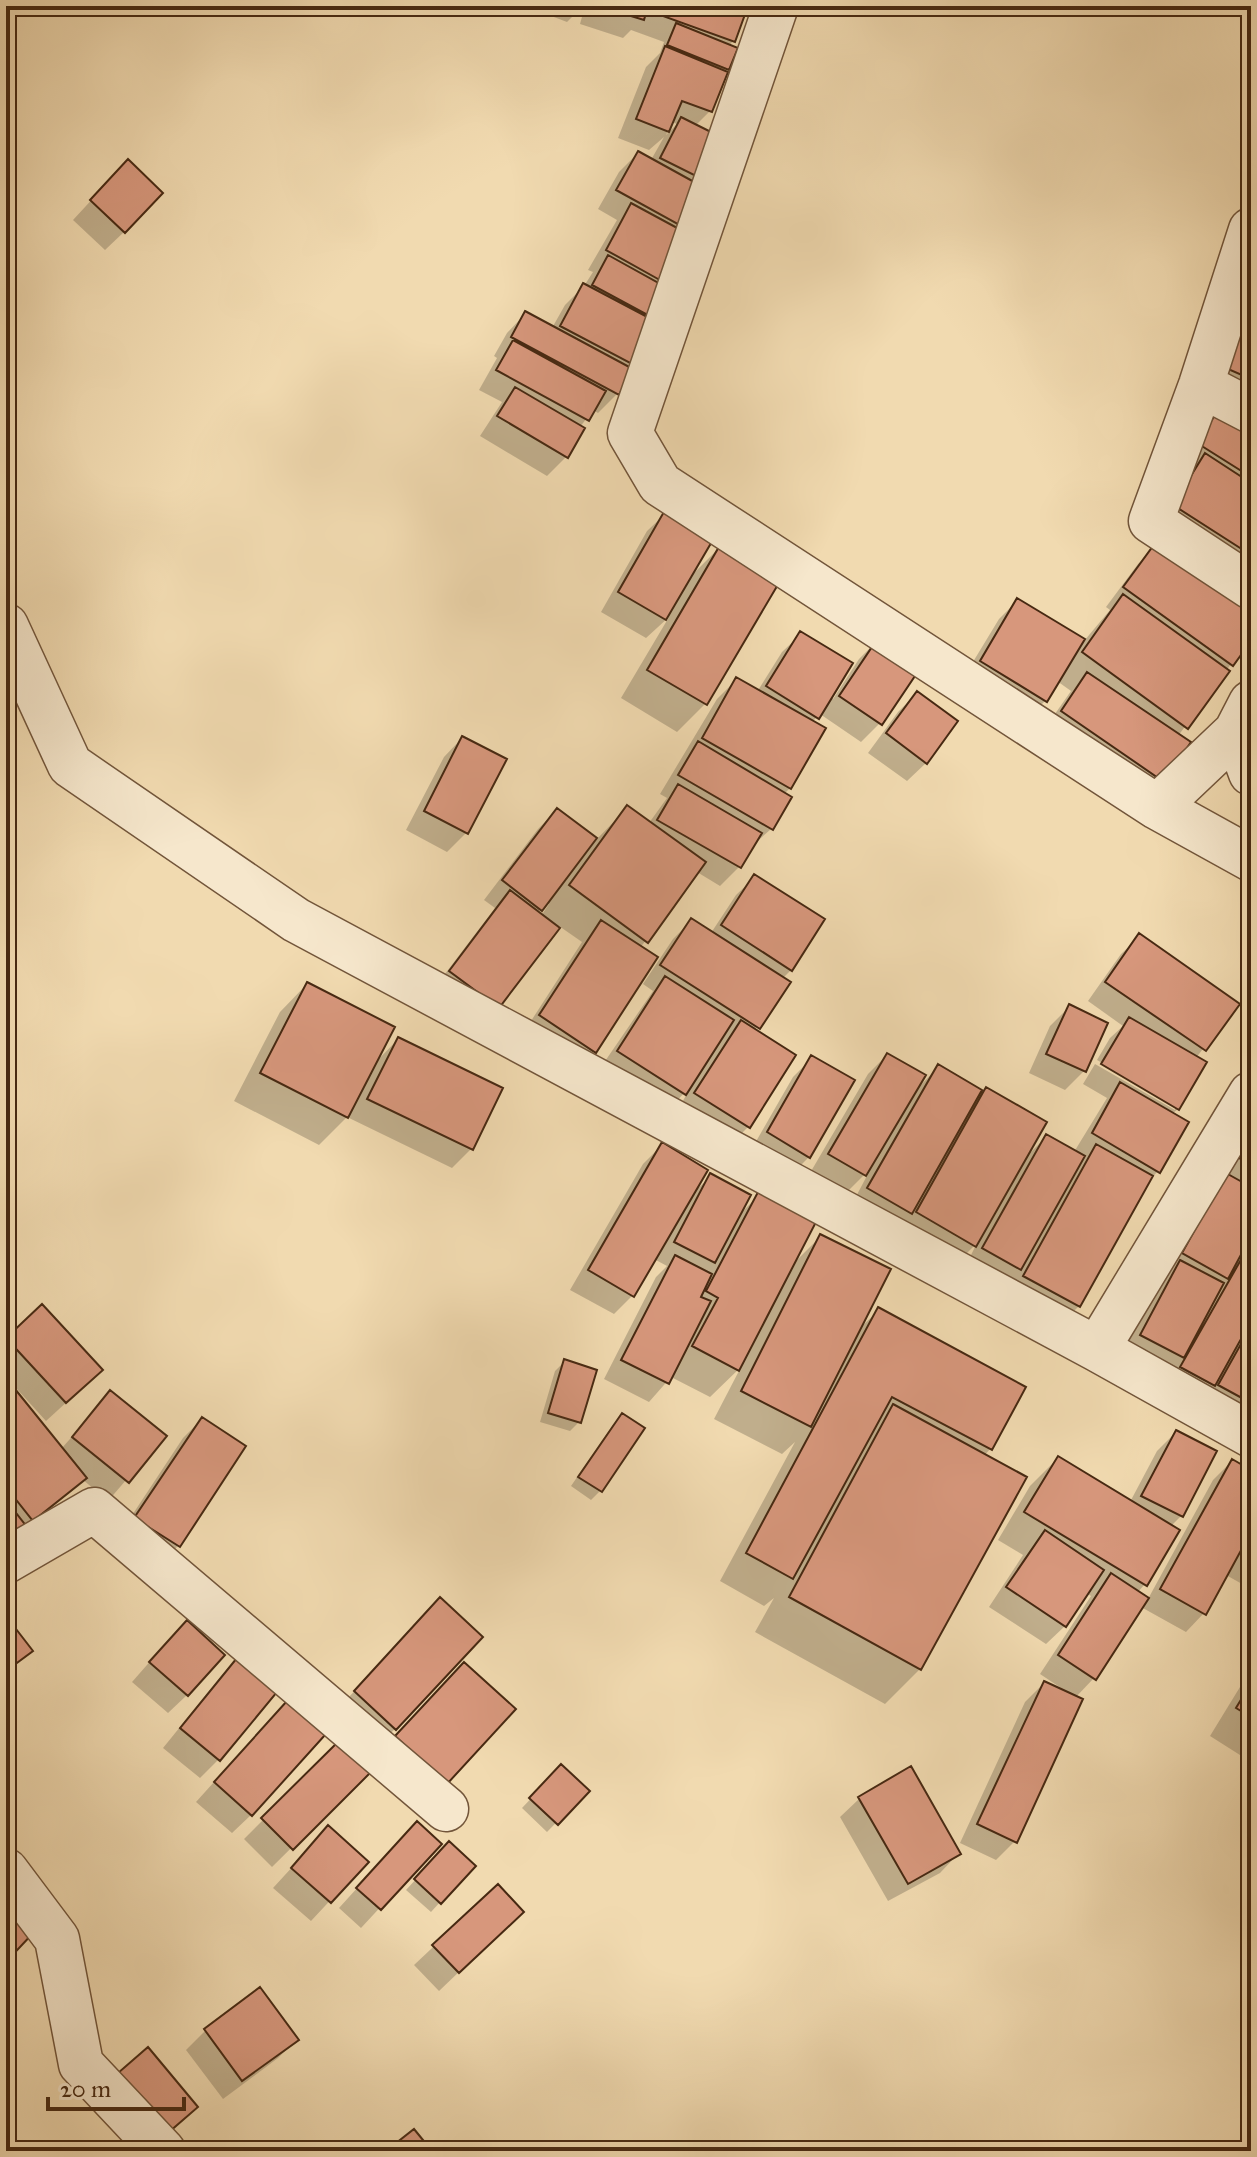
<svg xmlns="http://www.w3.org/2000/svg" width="1257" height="2157" font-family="'IM FELL Great Primer',serif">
	<rect width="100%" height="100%" fill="#f1dab0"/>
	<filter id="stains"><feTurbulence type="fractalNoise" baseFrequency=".0025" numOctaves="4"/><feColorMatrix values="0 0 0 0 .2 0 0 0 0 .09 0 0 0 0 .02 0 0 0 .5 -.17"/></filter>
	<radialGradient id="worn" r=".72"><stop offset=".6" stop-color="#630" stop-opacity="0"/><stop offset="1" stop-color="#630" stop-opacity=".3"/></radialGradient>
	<!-- shadow -->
	<path fill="#0003" fill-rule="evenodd" d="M525 6H583L567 22Z
		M585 6H746L733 41 729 46 727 69 710 111 695 126 724 141 630 363 626 367 617 394 598 413 593 410 580 427 582 429 566 457 547 476 480 436 502 402 479 390 497 358 494 356 507 333 525 314 552 328 565 305 584 286 593 272 588 270 617 220 598 209 619 172 638 153 651 160 664 137 649 150 618 138 646 67 660 53 664 42 631 30 623 38 580 24ZM672 122 677 124 666 135Z
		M109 181 124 232 105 250 73 220Z
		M1251 251V406L1204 385Z
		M1222 407 1251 425V585L1155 525 1204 426Z
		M666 513 692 575 724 543 780 576 705 704 677 732 621 698 669 617 646 638 601 612 647 531Z
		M1157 545 1251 613V637L1178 736 1188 742 1144 799 1043 731 1071 691 1057 681 1046 700 1027 719 962 680 999 619 1018 600 1084 641 1110 610 1106 607 1138 564Z
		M801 634 833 699 859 659 878 640 880 723 861 742 820 714 812 722 790 788 784 794 771 829 751 847 739 867 720 886 697 872 640 948 594 1051 575 1070 522 1035 582 942 559 926 497 1007 432 991 495 908 484 900 538 829 557 810 596 840 628 807 649 823 667 798 660 794 717 699 736 680 757 692 782 652ZM547 902 549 904 541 916 537 913Z
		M917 693 926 763 907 781 868 753 898 712Z
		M462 738 504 760 466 833 447 852 406 830 444 757Z
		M755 877 791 970 782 979 754 1031 794 1056 748 1127 729 1146 677 1112 691 1086 666 1112 599 1070 653 991 643 984 673 939 692 920 711 933 736 895Z
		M1140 936 1237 1004 1196 1058 1178 1109 1172 1114 1158 1171 1148 1182 1079 1306 1051 1334 965 1267 977 1243 947 1273 850 1208 871 1168 845 1194 810 1173 868 1074 887 1055 919 1087 938 1067 975 1102 987 1090 1026 1157 1046 1137 1074 1152 1107 1098 1083 1084 1095 1064 1175 1110V1105L1097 1060 1110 1038 1123 1026 1088 1001 1121 954Z
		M307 984 376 1062 398 1039 471 1149 452 1168 347 1117 319 1145 234 1101 280 1012Z
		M1069 1007 1084 1071 1065 1090 1029 1073 1050 1026Z
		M812 1058 809 1157 790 1176 750 1152 793 1077Z
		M1251 1099V1418L1122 1354 1162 1281 1168 1275 1164 1273Z
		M662 1145 695 1191 711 1176 741 1213 759 1195 794 1263 821 1236 859 1329 879 1310 1023 1388 990 1449 984 1456 920 1669 885 1704 755 1632 774 1598 764 1606 720 1581 795 1442 782 1454 714 1419 741 1367 710 1397 671 1377 649 1402 604 1379 656 1277 667 1266 654 1259 633 1295 614 1314 570 1290 643 1164Z
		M42 1307 81 1389 46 1421 6 1377V1341Z
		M564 1362 579 1422 570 1431 540 1422 555 1371Z
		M111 1393 164 1436 108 1501 82 1479 6 1545V1398L61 1449Z
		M622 1415 642 1429 600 1491 591 1500 571 1486 613 1425Z
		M202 1419 243 1447 178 1546 159 1565 117 1538 183 1438Z
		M1176 1432 1181 1516 1171 1526 1145 1584 1137 1593 1148 1599 1213 1480 1232 1461 1251 1472V1589L1226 1575 1204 1613 1186 1632 1141 1607 1094 1678 1075 1698 1015 1841 996 1860 960 1843 1025 1702 1044 1683 1062 1692 1064 1690 1040 1674 1091 1596 1086 1593 1065 1626 1046 1644 989 1607 1023 1555 998 1540 1030 1486 1058 1458 1130 1502 1157 1451Z
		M422 1618 395 1729 376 1747 336 1711Z
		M168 1641 187 1695 168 1713 132 1682Z
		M241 1655 219 1759 200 1778 163 1748 223 1674Z
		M1251 1669V1762L1210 1736Z
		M277 1712 251 1815 232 1833 196 1802Z
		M347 1736 375 1765 272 1867 244 1839Z
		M561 1767 587 1791 547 1832 522 1808Z
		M859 1799 958 1854 940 1873 888 1901 840 1817Z
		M328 1828 366 1862 311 1921 273 1888Z
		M398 1843 439 1844 361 1928 339 1908Z
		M440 1853 473 1866 431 1912 406 1890Z
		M498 1886 503 1930 439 1991 414 1965Z
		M259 1990 297 2039 278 2058 223 2099 186 2050 205 2031Z"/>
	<!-- building -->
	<path fill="#d7977c" stroke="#472912" stroke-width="2" d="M598 6H648L644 20Z
		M651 6H748L735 42 649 11Z
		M676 23 738 48 729 70 667 45Z
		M665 46 728 72 712 112 682 101 669 132 636 119Z
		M681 117 727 140 706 181 660 158Z
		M638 151 705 188 683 227 616 190Z
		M128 159 163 193 125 233 90 200Z
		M631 203 692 236 667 284 606 250Z
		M608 255 671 290 655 319 592 285Z
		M583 283 655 321 632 364 560 326Z
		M1251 300V379L1221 366Z
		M525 311 633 369 619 395 511 337Z
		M513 340 606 391 589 421 496 370Z
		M515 387 585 428 568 458 497 416Z
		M1222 404 1251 422V477L1197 443Z
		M1205 453 1251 483V555L1173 505Z
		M665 510 714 538 666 620 618 592Z
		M723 540 783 576 707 705 647 670Z
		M1156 542 1251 610V641L1233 666 1123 587Z
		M1123 594 1230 671 1188 729 1082 652Z
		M1017 598 1085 639 1047 702 980 661Z
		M800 631 853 663 819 719 766 686Z
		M878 638 921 667 882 725 839 696Z
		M1087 672 1191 742 1164 782 1061 711Z
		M736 677 826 728 791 789 702 738Z
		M917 691 958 721 927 764 886 733Z
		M462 736 507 759 468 834 424 811Z
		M698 741 792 797 773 830 678 775Z
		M678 784 762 833 741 868 657 820Z
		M627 805 706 862 648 943 569 885Z
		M557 808 597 838 542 911 502 880Z
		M754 874 825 919 792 971 721 925Z
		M510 890 560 928 499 1008 449 971Z
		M691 918 791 982 760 1029 660 965Z
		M601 920 658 957 596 1053 539 1015Z
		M1139 933 1240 1004 1206 1051 1105 982Z
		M665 976 734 1020 686 1095 617 1051Z
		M307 982 395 1027 348 1118 260 1073Z
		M1069 1004 1108 1023 1086 1072 1046 1054Z
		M1129 1017 1207 1062 1179 1110 1101 1064Z
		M741 1020 796 1055 750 1128 694 1093Z
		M398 1037 503 1088 473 1150 367 1099Z
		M887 1053 926 1075 866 1176 828 1154Z
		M811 1055 855 1080 810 1158 767 1132Z
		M938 1064 982 1090 912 1214 867 1188Z
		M1120 1082 1189 1122 1160 1173 1092 1133Z
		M986 1087 1047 1122 976 1247 916 1212Z
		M1251 1108V1165L1227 1151Z
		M1046 1134 1085 1156 1021 1270 982 1248Z
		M662 1142 708 1170 634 1297 588 1270Z
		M1096 1144 1153 1176 1080 1307 1023 1276Z
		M710 1173 751 1195 715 1263 674 1242Z
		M1226 1173 1251 1187V1236L1228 1279 1182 1253Z
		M758 1192 816 1222 739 1371 692 1346 718 1298 706 1291Z
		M820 1234 891 1269 811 1427 741 1391Z
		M1251 1242V1321L1215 1386 1180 1367Z
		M675 1255 712 1274 701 1297 711 1301 669 1384 621 1360Z
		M1180 1260 1224 1283 1184 1358 1140 1335Z
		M42 1304 103 1370 66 1403 6 1338Z
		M878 1307 1026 1387 992 1450 892 1397 793 1579 746 1553Z
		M1251 1326V1403L1218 1385Z
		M564 1359 597 1370 581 1423 548 1413Z
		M15 1389 87 1478 33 1521 6 1487V1395Z
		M110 1390 167 1436 129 1483 72 1437Z
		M893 1404 1027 1477 921 1670 789 1597Z
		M622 1413 645 1428 602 1492 578 1477Z
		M202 1417 246 1446 180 1547 134 1518Z
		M1176 1430 1217 1451 1183 1517 1141 1496Z
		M1058 1456 1180 1530 1147 1586 1024 1512Z
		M1232 1459 1251 1470V1532L1206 1615 1160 1589Z
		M6 1500 27 1527 6 1544Z
		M1045 1530 1104 1570 1066 1627 1006 1587Z
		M1111 1573 1149 1598 1096 1680 1058 1655Z
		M440 1597 483 1637 396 1730 354 1691Z
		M6 1616 33 1651 6 1671Z
		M187 1620 225 1655 188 1696 149 1662Z
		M241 1653 282 1686 220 1761 180 1728Z
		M464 1662 516 1709 447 1784 395 1736Z
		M1044 1681 1083 1699 1017 1843 977 1824Z
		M1251 1683V1717L1236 1708Z
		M296 1691 334 1725 252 1816 214 1782Z
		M347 1733 378 1765 293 1850 261 1818Z
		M561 1764 590 1791 558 1825 529 1798Z
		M911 1766 961 1854 908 1884 858 1797Z
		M417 1821 442 1844 381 1910 356 1888Z
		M328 1825 369 1862 331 1903 291 1868Z
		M449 1841 476 1866 441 1904 414 1879Z
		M498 1884 524 1912 459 1973 432 1945Z
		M6 1905 35 1931 6 1962Z
		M260 1987 299 2040 242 2081 204 2029Z
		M148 2047 198 2107 169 2132 118 2073Z
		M414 2129 432 2151H386Z"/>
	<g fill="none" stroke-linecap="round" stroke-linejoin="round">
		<!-- minor casing -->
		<g stroke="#72553a" stroke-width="47">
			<path id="minor" d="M776 6 630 433 660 484 1157 807 1251 859
				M1251 230 1201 385 1151 521 1251 587
				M1201 385 1251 411
				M6 626 70 765 296 920 1097 1349 1251 1435
				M1236 732 1251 773
				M1157 807 1236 732 1251 703
				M1097 1349 1251 1094
				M6 1561 94 1510 446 1809
				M6 1871 57 1939 81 2064 163 2151"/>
		</g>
		<!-- minor -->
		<use href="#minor" stroke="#f6e7cc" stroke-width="44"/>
	</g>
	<!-- margin -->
	<rect width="1257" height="2157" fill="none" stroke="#f1dab0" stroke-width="32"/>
	<rect x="8" y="8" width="1241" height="2141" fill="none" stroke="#472912" stroke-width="4"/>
	<rect x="16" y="16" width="1225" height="2125" fill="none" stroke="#472912" stroke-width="2"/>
	<!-- scale -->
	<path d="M48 2097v12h136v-12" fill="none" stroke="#472912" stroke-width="4"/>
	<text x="60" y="2097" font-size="24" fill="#472912" stroke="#f6e7cc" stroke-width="6" paint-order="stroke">20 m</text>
	<rect width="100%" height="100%" filter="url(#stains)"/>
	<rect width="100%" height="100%" fill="url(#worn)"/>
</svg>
